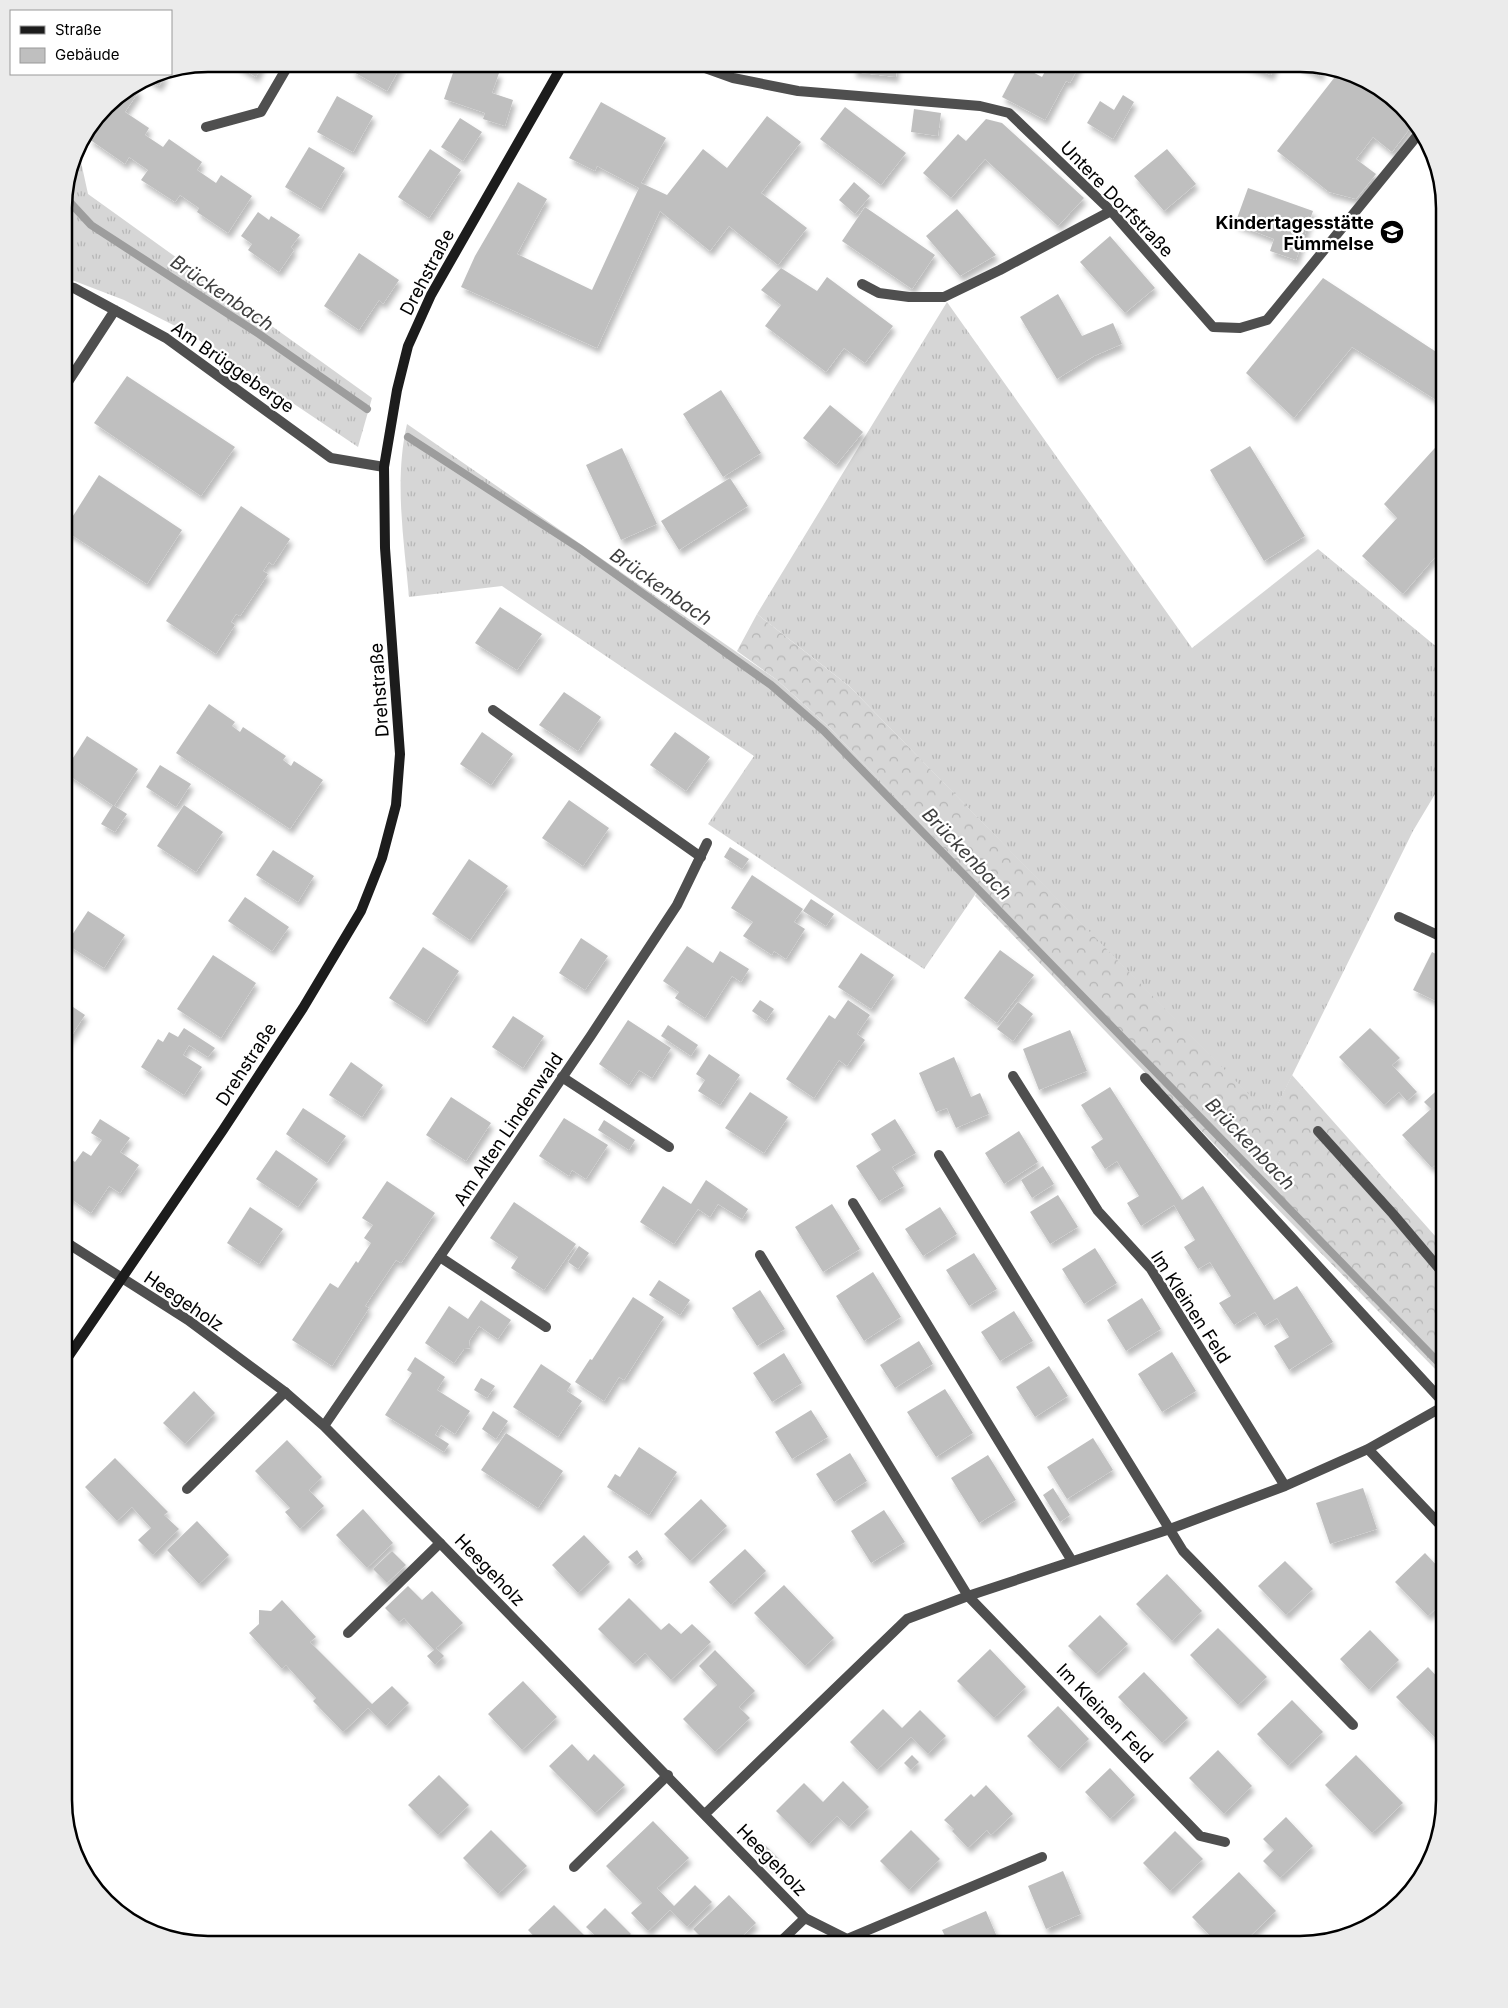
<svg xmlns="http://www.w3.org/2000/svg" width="1508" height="2008" font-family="Inter,sans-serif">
	<defs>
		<pattern id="grass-tufts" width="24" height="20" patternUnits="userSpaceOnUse" patternTransform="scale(1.25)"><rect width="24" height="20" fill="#d6d6d6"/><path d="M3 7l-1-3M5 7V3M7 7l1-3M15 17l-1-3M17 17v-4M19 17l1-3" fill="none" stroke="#b6b6b6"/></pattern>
		<pattern id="forest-crowns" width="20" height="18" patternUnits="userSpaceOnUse" patternTransform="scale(1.25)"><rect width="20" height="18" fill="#d6d6d6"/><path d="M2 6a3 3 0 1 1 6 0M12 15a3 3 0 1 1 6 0" fill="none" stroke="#b6b6b6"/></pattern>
		<filter id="shadow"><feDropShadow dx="3" dy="5.5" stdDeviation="2.5" flood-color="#0004"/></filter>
	</defs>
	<rect width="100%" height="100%" fill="#fff"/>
	<!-- grass -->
	<path fill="url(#grass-tufts)" d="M78 148 88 194 372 398 358 447 187 332 124 300 64 277V199Z
		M947 302 1192 648 1318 549 1444 653V779L1413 831 1271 1118 849 686 757 614Z
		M407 424 777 680 828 726 981 886 924 969 708 824 754 756 502 586 409 597C404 540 394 481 407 424Z"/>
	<!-- forest -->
	<path fill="url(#forest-crowns)" d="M757 614 849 686 1271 1117 1292 1075 1444 1246V1378L1241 1172 975 896 980 886 828 726 777 680 737 651Z"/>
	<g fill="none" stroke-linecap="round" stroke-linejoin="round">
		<!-- stream -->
		<path stroke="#9d9d9d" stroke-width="8" d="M65 197 91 225 259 334 367 409
			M408 437 579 548 771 685 824 731 1442 1366"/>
	</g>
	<!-- building -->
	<path fill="#bfbfbf" filter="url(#shadow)" d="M234 64H263L256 77Z
		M356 64H402L387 91 352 71Z
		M456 64H471L499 73 492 93 513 100 505 126 483 119 485 113 444 99Z
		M854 64H897L896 77 853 72Z
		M1049 64H1080L1070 83 1066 81 1045 120 1002 97 1019 65 1042 77Z
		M1242 64H1276L1271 75Z
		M1297 64H1308L1323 69 1320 76Z
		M1338 73 1371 83 1414 123 1392 152 1373 137 1356 159 1376 174 1356 199 1329 192 1277 151Z
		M166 74 159 86 147 79 154 75Z
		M133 87 139 91 125 112 149 128 145 135 163 147 169 139 202 162 197 170 216 183 221 175 252 196 228 233 197 212 199 208 180 195 175 202 141 180 148 170 129 157 125 164 89 139 113 103 111 102 113 100Z
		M1123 95 1134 102 1113 139 1087 123 1100 101 1114 110Z
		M337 96 373 116 353 152 317 132Z
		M601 102 666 138 641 183 667 195 703 149 727 168 767 116 801 142 761 193 807 228 778 265 729 226 710 251 660 211 597 348 461 287 475 256 518 182 547 199 517 254 592 290 639 188 597 166 595 171 569 158Z
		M845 107 906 153 881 185 820 139Z
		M914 109 941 113 938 136 911 132Z
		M460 118 482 132 463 161 441 147Z
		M986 119 1002 123 1084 198 1058 226 985 159 951 198 923 173 958 134 966 141Z
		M309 147 345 168 321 209 285 187Z
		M430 149 461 170 429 218 398 197Z
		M1167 149 1196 184 1164 211 1134 176Z
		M854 182 870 196 855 214 839 200Z
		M1248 188 1313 211 1296 260 1270 251 1274 239 1235 224Z
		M865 207 935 255 912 289 842 241Z
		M957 209 996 255 960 276 926 236Z
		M258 212 269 220 271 216 300 235 291 247 294 250 279 272 248 250 252 244 241 236Z
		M1110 236 1155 288 1125 313 1080 262Z
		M359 253 399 280 383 304 379 300 359 330 324 306Z
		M781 268 817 291 827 277 893 326 865 363 844 348 826 372 765 326 781 305 761 290Z
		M1323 278 1444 357V405L1352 347 1294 418 1246 373Z
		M1058 294 1082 336 1113 323 1122 344 1094 356 1057 379 1020 317Z
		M127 376 235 447 201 496 94 423Z
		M721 390 761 453 723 477 683 414Z
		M830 405 863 432 836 465 803 438Z
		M1444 438V547L1403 594 1362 556 1397 518 1384 504Z
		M1250 446 1305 536 1264 561 1210 470Z
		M622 448 657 524 621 540 586 465Z
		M99 475 182 530 147 584 64 530Z
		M730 478 748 506 679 550 661 521Z
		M241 506 290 539 273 565 269 562 263 571 268 574 240 616 236 614 231 622 235 625 216 654 166 621Z
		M500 607 542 634 517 670 475 643Z
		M564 692 601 717 578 751 539 725Z
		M209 704 235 722 232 726 240 732 243 727 286 756 283 760 291 766 294 761 323 780 290 829 176 753Z
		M482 732 513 754 491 785 460 764Z
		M675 732 710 757 686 791 650 765Z
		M87 736 138 769 114 806 64 772Z
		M160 765 191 784 176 807 146 787Z
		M569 800 609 828 583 866 542 838Z
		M113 805 127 814 115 832 101 824Z
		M184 805 223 832 196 872 157 846Z
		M730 847 749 859 742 869 724 857Z
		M273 850 314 876 298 902 256 875Z
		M469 859 508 886 470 940 432 914Z
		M752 875 803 909 794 922 805 929 786 959 774 951 772 955 743 936 753 922 731 908Z
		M245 897 289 927 272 951 228 921Z
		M811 899 834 914 826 926 803 911Z
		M88 911 125 935 104 968 66 944Z
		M581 938 608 956 585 990 559 973Z
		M687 946 713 963 720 951 749 969 741 982 732 976 705 1018 675 998 679 992 663 981Z
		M423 947 459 971 426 1022 389 998Z
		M1000 950 1034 975 997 1023 964 998Z
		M1432 952 1444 958V1005L1413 990Z
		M861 953 894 975 871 1009 838 987Z
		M213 955 256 983 221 1038 177 1009Z
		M760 1000 774 1009 766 1021 752 1011Z
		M848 1000 870 1015 857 1034 865 1040 847 1066 839 1060 814 1098 786 1079 829 1015 835 1019Z
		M64 1001 85 1015 64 1047Z
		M1018 1002 1033 1014 1013 1041 997 1029Z
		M513 1016 544 1036 523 1068 492 1047Z
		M628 1020 671 1048 652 1078 639 1070 629 1085 599 1064Z
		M668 1025 698 1045 691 1056 661 1036Z
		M184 1028 215 1048 208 1057 189 1045 183 1055 202 1067 184 1095 141 1067 158 1039 163 1042 169 1032 178 1037Z
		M1370 1028 1400 1058 1392 1065 1417 1092 1407 1101 1399 1092 1384 1105 1339 1057Z
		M1070 1030 1087 1071 1039 1090 1023 1049Z
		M709 1054 740 1075 720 1105 698 1091 705 1080 696 1074Z
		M954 1057 971 1097 980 1093 989 1114 956 1128 947 1108 936 1112 919 1073Z
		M351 1062 383 1085 362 1117 329 1095Z
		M1443 1085 1444 1157 1432 1168 1402 1135 1431 1109 1424 1102Z
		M1110 1087 1182 1200 1203 1186 1274 1300 1297 1286 1333 1342 1289 1370 1274 1346 1289 1337 1277 1318 1264 1326 1255 1312 1234 1325 1219 1303 1231 1296 1210 1262 1198 1269 1184 1247 1195 1240 1174 1205 1141 1226 1127 1203 1139 1196 1117 1161 1105 1169 1091 1147 1103 1139 1081 1105Z
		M750 1092 788 1117 764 1153 725 1128Z
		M451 1097 491 1123 466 1161 426 1135Z
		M303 1108 346 1136 327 1163 286 1134Z
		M564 1118 608 1145 586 1179 572 1170 569 1176 539 1156Z
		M100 1119 130 1138 120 1152 139 1165 120 1193 109 1186 91 1213 64 1194V1158L66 1156 75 1162 83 1151 91 1156 102 1140 91 1133Z
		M895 1119 916 1153 892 1167 904 1186 879 1201 856 1166 881 1150 871 1134Z
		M604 1120 635 1140 629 1150 598 1130Z
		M1019 1131 1038 1162 1004 1184 985 1153Z
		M276 1150 318 1179 298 1207 256 1179Z
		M1043 1166 1054 1184 1032 1198 1021 1180Z
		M706 1180 748 1209 742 1219 718 1204 710 1217 698 1209 674 1244 640 1222 663 1186 691 1204Z
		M387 1181 435 1213 401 1263 396 1260 365 1306 369 1308 332 1366 292 1340 330 1283 338 1288 356 1261 358 1263 371 1243 364 1238 373 1225 362 1218Z
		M1058 1195 1078 1227 1050 1244 1030 1212Z
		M514 1202 576 1244 544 1290 511 1268 518 1257 490 1238Z
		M832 1204 860 1249 823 1272 795 1227Z
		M250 1207 283 1229 259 1264 227 1243Z
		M940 1207 957 1234 923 1256 905 1229Z
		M579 1246 589 1253 578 1269 568 1262Z
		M1095 1248 1117 1283 1084 1304 1062 1269Z
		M974 1253 997 1289 969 1306 946 1270Z
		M873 1272 901 1317 864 1341 836 1296Z
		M659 1280 690 1300 680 1315 649 1295Z
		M760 1290 785 1329 757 1346 732 1308Z
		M633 1297 664 1317 624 1380 619 1377 604 1401 575 1382 590 1359 592 1360Z
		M1142 1298 1161 1329 1126 1351 1107 1320Z
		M481 1300 511 1320 498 1339 479 1326 469 1341 470 1348 464 1349 454 1363 425 1343 449 1306 468 1319Z
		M1014 1311 1033 1341 1000 1361 981 1332Z
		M919 1341 933 1364 895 1388 880 1365Z
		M1172 1352 1196 1391 1162 1412 1138 1374Z
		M784 1353 802 1383 772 1402 753 1373Z
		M415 1357 445 1377 437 1390 470 1411 455 1434 441 1425 435 1435 449 1444 444 1452 385 1415 412 1373 407 1370Z
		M541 1364 571 1384 567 1391 582 1401 558 1437 513 1407Z
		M1049 1366 1068 1396 1035 1417 1016 1387Z
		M481 1378 495 1386 487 1398 474 1390Z
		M945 1389 973 1433 936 1457 907 1412Z
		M194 1391 215 1413 185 1444 163 1423Z
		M811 1410 828 1437 792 1459 775 1432Z
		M493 1411 508 1421 496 1439 482 1429Z
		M506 1433 563 1471 538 1508 481 1470Z
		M1093 1438 1113 1470 1067 1499 1047 1467Z
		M287 1440 322 1477 309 1490 324 1506 300 1529 285 1512 290 1508 255 1471Z
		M639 1447 677 1472 649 1515 607 1487 615 1474 620 1477Z
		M850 1453 867 1481 834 1502 816 1474Z
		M988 1455 1016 1500 979 1523 951 1478Z
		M115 1458 168 1512 164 1515 179 1529 153 1555 138 1540 151 1528 132 1507 117 1521 85 1487Z
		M1053 1488 1070 1515 1060 1522 1043 1495Z
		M1363 1488 1377 1529 1330 1544 1316 1503Z
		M701 1499 727 1526 690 1561 664 1534Z
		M363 1509 393 1543 367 1568 336 1535Z
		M884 1510 905 1542 871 1563 851 1531Z
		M197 1521 229 1555 199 1584 167 1550Z
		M584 1535 610 1562 578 1593 552 1565Z
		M745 1549 766 1571 731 1605 709 1582Z
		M637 1550 643 1559 636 1565 628 1557Z
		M392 1551 406 1565 387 1583 373 1569Z
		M1425 1553 1444 1573V1601L1428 1616 1395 1582Z
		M1285 1561 1313 1589 1286 1615 1258 1586Z
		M1167 1574 1202 1611 1172 1641 1136 1604Z
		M784 1585 834 1638 805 1666 754 1613Z
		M408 1586 422 1600 432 1591 463 1623 436 1648 444 1656 435 1665 427 1656 434 1650 404 1618 399 1622 385 1608Z
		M629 1598 661 1630 669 1623 681 1634 692 1624 711 1642 671 1680 645 1653 633 1664 598 1629Z
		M282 1600 316 1637 310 1642 372 1704 392 1686 409 1703 386 1726 368 1708 343 1732 313 1701 316 1698 286 1665 282 1669 249 1633 259 1624V1610L271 1611Z
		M1100 1615 1128 1644 1096 1674 1068 1646Z
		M1218 1628 1267 1677 1238 1705 1190 1655Z
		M1370 1630 1399 1660 1369 1690 1340 1659Z
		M990 1649 1026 1687 994 1718 957 1681Z
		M715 1650 755 1691 739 1707 750 1718 715 1752 683 1719 717 1685 699 1666Z
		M1428 1667 1444 1684 1443 1746 1396 1697Z
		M1144 1672 1188 1718 1162 1743 1118 1697Z
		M523 1681 557 1717 522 1750 488 1714Z
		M1292 1700 1323 1732 1288 1766 1257 1734Z
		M1058 1706 1089 1739 1059 1769 1027 1736Z
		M883 1709 902 1728 920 1710 946 1736 928 1754 911 1737 877 1770 850 1742Z
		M572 1744 588 1761 594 1754 625 1785 595 1813 549 1766Z
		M1218 1750 1252 1786 1224 1814 1189 1778Z
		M912 1755 919 1762 911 1770 904 1763Z
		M1356 1755 1403 1803 1372 1833 1325 1785Z
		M1110 1768 1135 1795 1110 1819 1085 1792Z
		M439 1775 469 1805 438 1835 408 1805Z
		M843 1781 869 1807 849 1827 837 1816 809 1844 776 1811 804 1783 823 1802Z
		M986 1785 1013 1814 991 1835 987 1830 968 1848 952 1831 954 1829 944 1820 971 1794 974 1797Z
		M1286 1817 1313 1846 1280 1878 1263 1861 1274 1850 1263 1839Z
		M653 1821 689 1858 657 1888 674 1906 695 1885 712 1902 687 1927 670 1910 648 1931 631 1913 642 1903 606 1866Z
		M491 1830 527 1866 498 1894 463 1858Z
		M911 1830 940 1859 909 1890 880 1861Z
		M1175 1831 1203 1859 1170 1891 1143 1863Z
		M762 1842 779 1859 771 1867 754 1850Z
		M1063 1871 1081 1914 1046 1929 1028 1886Z
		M1239 1872 1276 1911 1242 1944H1218L1192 1917Z
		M729 1895 756 1923 734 1944H708L693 1929Z
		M554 1905 593 1944H541L528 1930Z
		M605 1908 631 1934 621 1944H604L586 1927Z
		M986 1911 1000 1944H949L942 1930Z
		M935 1936 939 1944H923L922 1941Z"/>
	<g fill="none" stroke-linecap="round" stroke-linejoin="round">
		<!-- lane -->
		<path stroke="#4f4f4f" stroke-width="10" d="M862 284 879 293 909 297H944L1000 270 1111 211
			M493 710 701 857
			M1399 917 1444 938
			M562 1077 669 1147
			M1145 1078 1444 1403
			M440 1257 546 1327
			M187 1489 285 1392
			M348 1633 440 1543
			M574 1867 668 1775
			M778 1944 805 1918 847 1939 1042 1857"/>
		<!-- street -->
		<path stroke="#4f4f4f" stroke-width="10" d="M694 64 733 78 798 91 980 106 1009 113 1111 211 1213 327 1240 328 1267 320 1421 131
			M206 127 261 112 289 64
			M64 286 74 288 166 338 331 458 384 467
			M64 388 115 310
			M1013 1076 1098 1211 1151 1269 1285 1486
			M1318 1131 1393 1214 1442 1272 1444 1278
			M939 1155 1183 1551 1353 1725
			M853 1203 1072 1561
			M64 1241 188 1320 285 1392 324 1426 440 1543 805 1918
			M760 1255 968 1596 1200 1836 1225 1842
			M324 1426 590 1037 677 905 707 843
			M1368 1449 1444 1529
			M705 1814 907 1619 968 1596 1170 1529 1285 1486 1368 1449 1444 1406"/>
		<!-- secondary -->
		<path stroke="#1c1c1c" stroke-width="10" d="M64 1363 223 1130 303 1008 361 911 382 858 396 805 400 754 385 548 384 467 397 390 408 346 431 295 563 64"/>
	</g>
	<!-- icons -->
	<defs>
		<g id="school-disc" transform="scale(1.25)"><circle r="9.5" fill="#000" stroke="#fff"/><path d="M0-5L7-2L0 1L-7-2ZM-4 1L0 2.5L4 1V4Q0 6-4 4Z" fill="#fff"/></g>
	</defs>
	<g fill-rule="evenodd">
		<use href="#school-disc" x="1392" y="232"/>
	</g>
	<g text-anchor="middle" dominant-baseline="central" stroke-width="4.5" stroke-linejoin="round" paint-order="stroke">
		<!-- street labels -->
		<g font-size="18" fill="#000" stroke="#fff">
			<text transform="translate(1117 199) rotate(46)">Untere Dorfstraße</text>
			<text transform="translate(427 272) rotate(-62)">Drehstraße</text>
			<text transform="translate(233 367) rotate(35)">Am Brüggeberge</text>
			<text transform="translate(379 690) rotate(-94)">Drehstraße</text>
			<text transform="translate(246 1064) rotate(-57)">Drehstraße</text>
			<text transform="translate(508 1129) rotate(-56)">Am Alten Lindenwald</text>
			<text transform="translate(184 1301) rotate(34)">Heegeholz</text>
			<text transform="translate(1191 1307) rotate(57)">Im Kleinen Feld</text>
			<text transform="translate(490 1570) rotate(46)">Heegeholz</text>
			<text transform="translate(1105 1713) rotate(46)">Im Kleinen Feld</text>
			<text transform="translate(772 1860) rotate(46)">Heegeholz</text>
		</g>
		<!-- poi labels -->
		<g font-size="18" font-weight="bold" fill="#000" stroke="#fff" text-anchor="end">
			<text x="1374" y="222">Kindertagesstätte<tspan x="1374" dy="21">Fümmelse</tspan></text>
		</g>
		<!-- water labels -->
		<g font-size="19" font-style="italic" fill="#3e3e3e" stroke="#fff">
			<text transform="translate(222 293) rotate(34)">Brückenbach</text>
			<text transform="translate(661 587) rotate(35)">Brückenbach</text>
			<text transform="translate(967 854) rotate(46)">Brückenbach</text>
			<text transform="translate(1250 1144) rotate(46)">Brückenbach</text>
		</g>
	</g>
	<!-- crop -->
	<path d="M0 0H1508V2008H0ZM208 72H1300A136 136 0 0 1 1436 208V1800A136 136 0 0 1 1300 1936H208A136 136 0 0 1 72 1800V208A136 136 0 0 1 208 72Z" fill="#ebebeb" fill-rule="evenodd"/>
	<path fill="none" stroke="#000" stroke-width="2.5" d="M208 72H1300A136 136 0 0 1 1436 208V1800A136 136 0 0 1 1300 1936H208A136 136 0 0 1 72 1800V208A136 136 0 0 1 208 72Z"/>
	<!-- legend -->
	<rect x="10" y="10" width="162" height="65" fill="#ffffff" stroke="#999999"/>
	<rect x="20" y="26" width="25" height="8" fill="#1c1c1c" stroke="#999999"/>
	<text x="55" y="35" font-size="15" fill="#000000">Straße</text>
	<rect x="20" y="48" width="25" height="15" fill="#bfbfbf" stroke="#999999"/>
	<text x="55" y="60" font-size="15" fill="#000000">Gebäude</text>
</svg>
